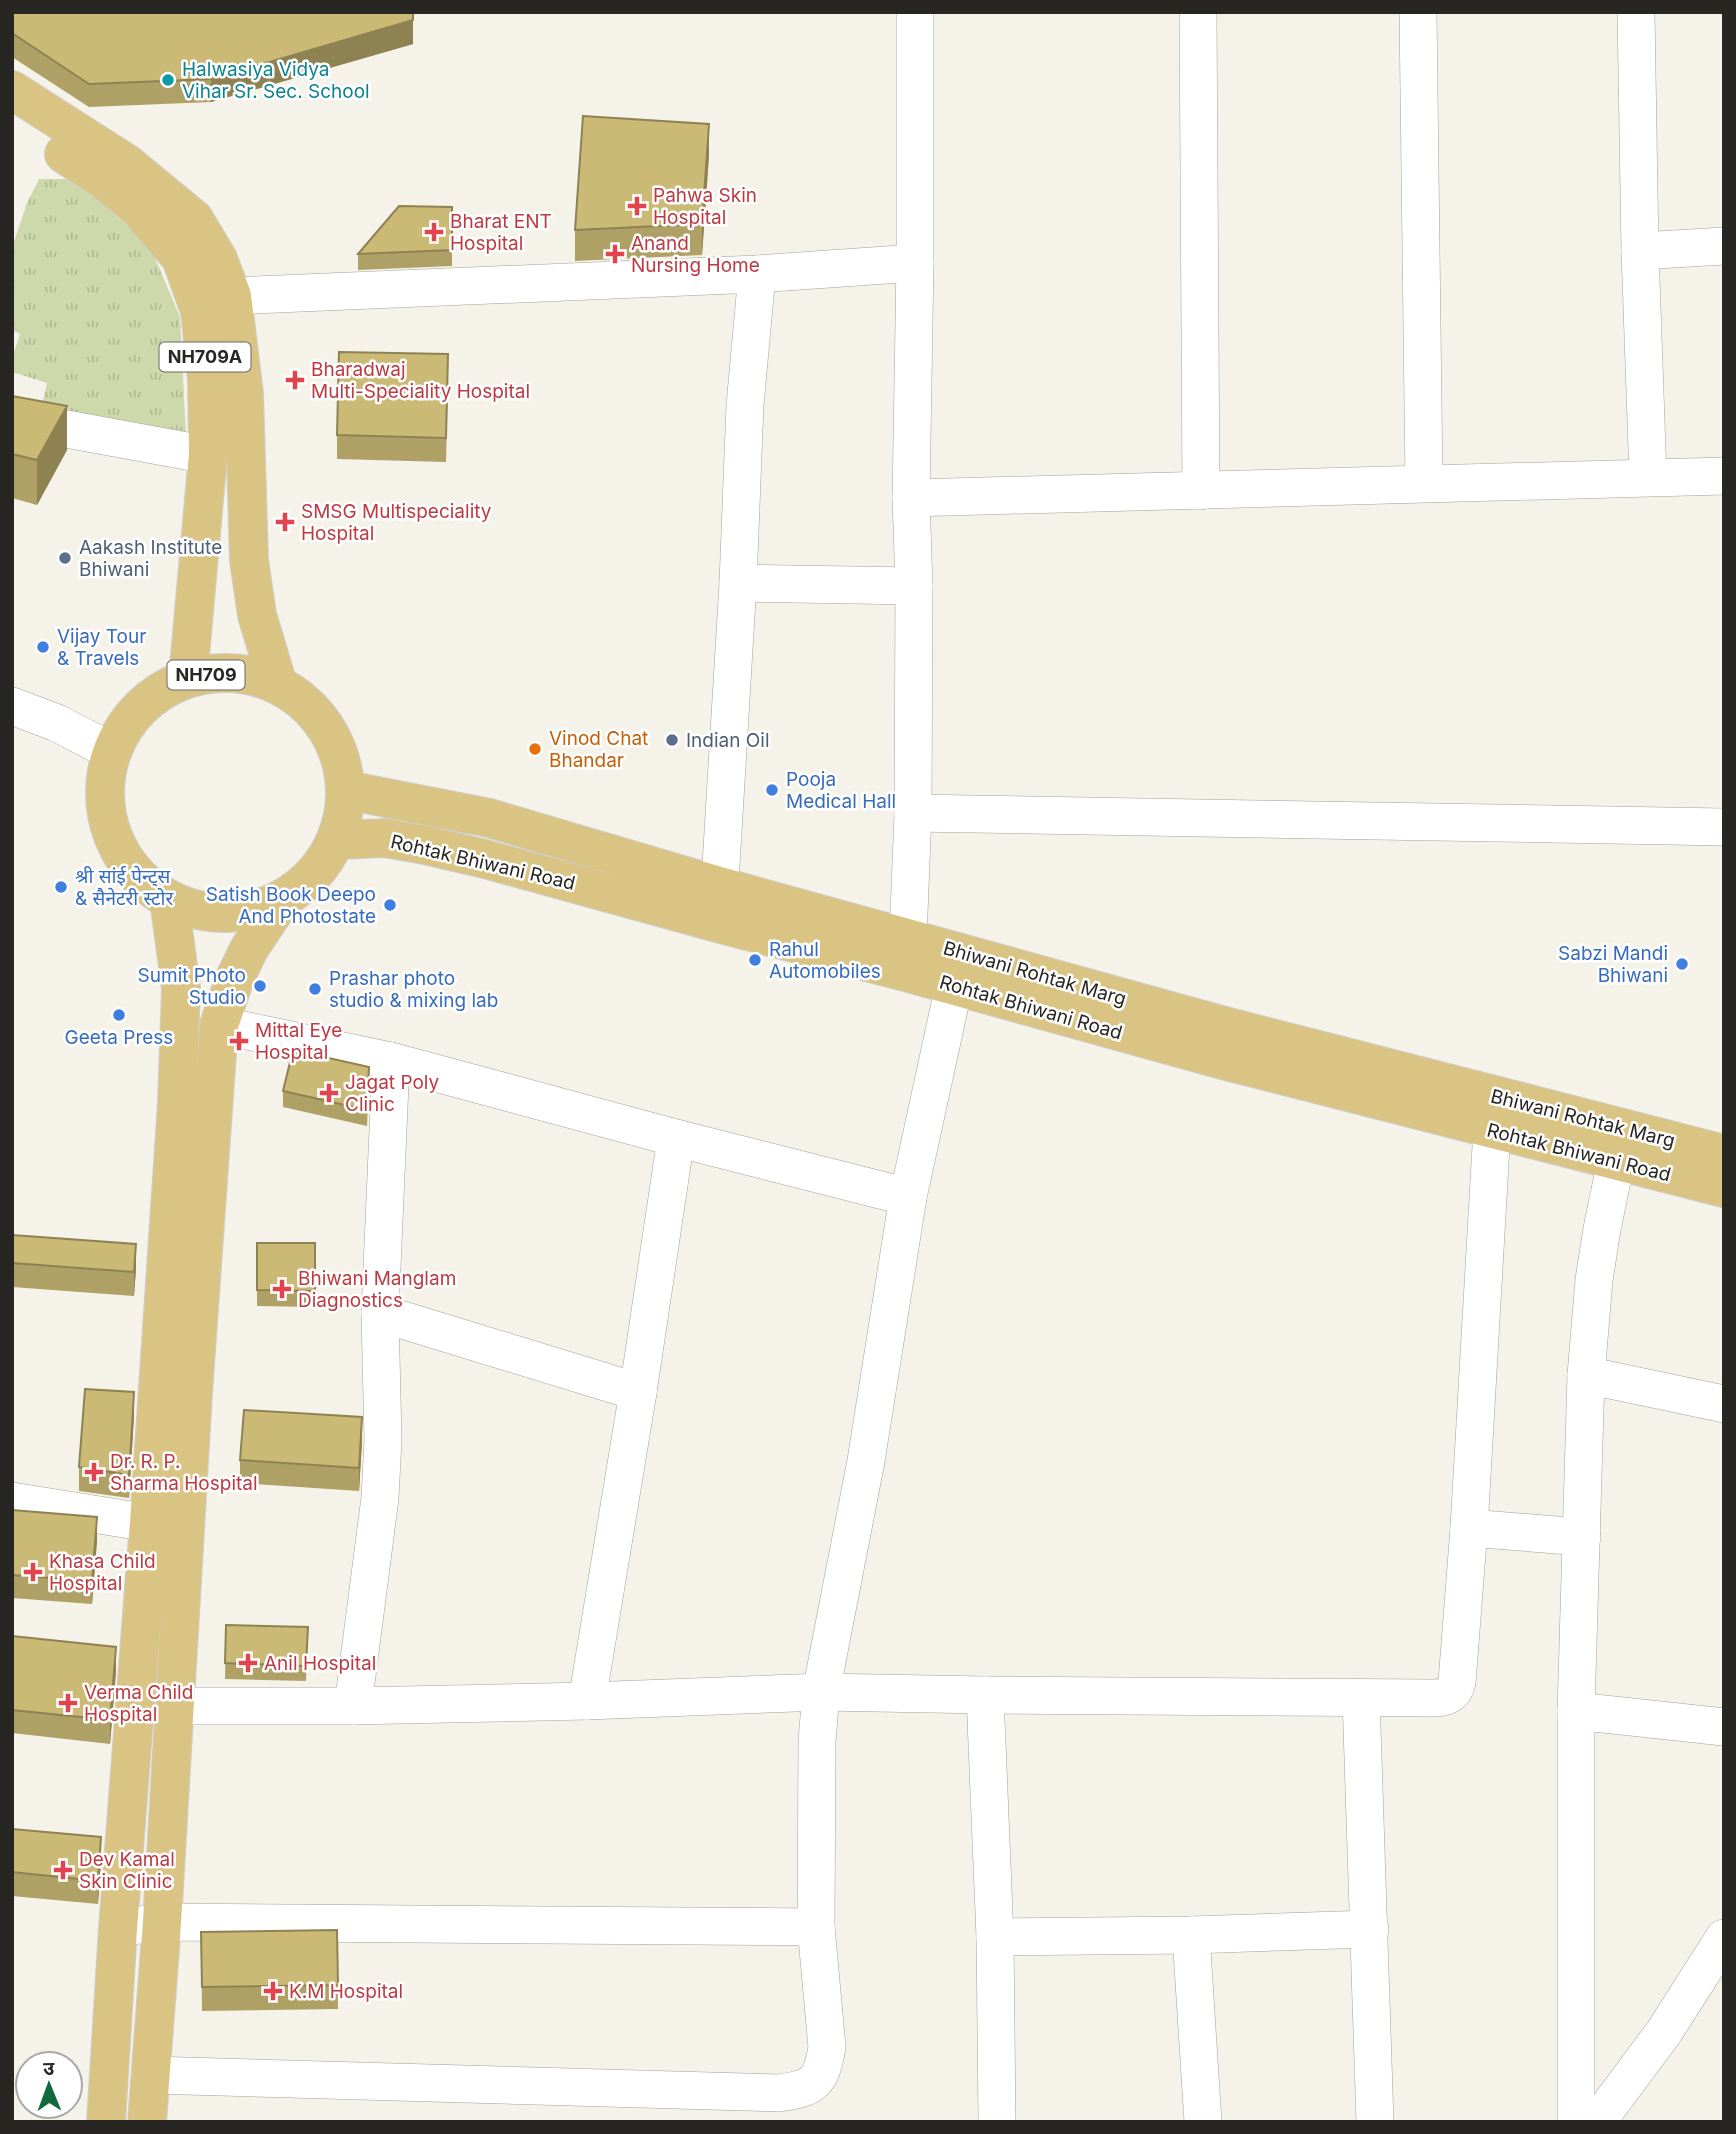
<svg xmlns="http://www.w3.org/2000/svg" width="1736" height="2134" font-family="Inter,'Noto Sans Devanagari',sans-serif">
	<style>
		.park { fill: url(#park-tufts) }
		.lines { fill: none; stroke-linecap: round; stroke-linejoin: round }
		.minor-casing { stroke: #a3a198; stroke-width: 38 }
		.major-casing { stroke: #cfcfcf; stroke-width: 40 }
		.minor { stroke: #fff; stroke-width: 37 }
		.major { stroke: #dac484; stroke-width: 38 }
		.wall { fill: #afa065 }
		.shaded-wall { fill: #8e8253 }
		.building { fill: #cbba76; stroke: #8e8253; stroke-width: 2 }
		.culture-dot { fill: #0f9aa8; stroke: #fff; stroke-width: 2.5 }
		.health-dot { fill: #e0444e; stroke: #fff; stroke-width: 2.5 }
		.service-dot { fill: #5c6f8a; stroke: #fff; stroke-width: 2.5 }
		.shop-dot { fill: #3f7fe0; stroke: #fff; stroke-width: 2.5 }
		.food-dot { fill: #e8710a; stroke: #fff; stroke-width: 2.5 }
		.labels { text-anchor: middle; stroke-width: 5; stroke-linejoin: round; paint-order: stroke }
		.shield { fill: #fff; stroke: #686765; stroke-width: 2 }
		.shield-label { font-size: 18px; font-weight: bold; fill: #272623 }
		.culture-label { font-size: 19px; fill: #0d838f; stroke: #fff; text-anchor: start }
		.health-label { font-size: 19px; fill: #be3a42; stroke: #fff; text-anchor: start }
		.service-label { font-size: 19px; fill: #4e5e75; stroke: #fff; text-anchor: start }
		.shop-label { font-size: 19px; fill: #366cbe; stroke: #fff; text-anchor: start }
		.food-label { font-size: 19px; fill: #c56008; stroke: #fff; text-anchor: start }
		.street-label { font-size: 19px; fill: #272623; stroke: #fff }
	</style>
	<defs>
		<pattern id="park-tufts" width="24" height="20" patternUnits="userSpaceOnUse" patternTransform="scale(1.75)"><rect width="24" height="20" fill="#cdd9ab"/><path d="M3 7l-1-3M5 7V3M7 7l1-3M15 17l-1-3M17 17v-4M19 17l1-3" fill="none" stroke="#b0ba93"/></pattern>
	</defs>
	<rect width="100%" height="100%" fill="#f5f3e9"/>
	<path class="park" d="M 39,179 L 80,179 L 141,235 L 155,258 L 180,317 L 186,435 L 40,414 L 47,383 L 12,372 L 12,358 L 20,334 L 12,330 L 12,248 L 27,203 Z"/>
	<g class="lines">
		<g class="minor-casing">
			<g id="minor">
				<path d="M 1198,12 L 1201,491"/>
				<path d="M 1418,12 L 1424,483"/>
				<path d="M 1636,12 L 1640,251 L 1648,477"/>
				<path d="M 1640,251 L 1724,246"/>
				<path d="M 232,296 L 757,274 L 915,263"/>
				<path d="M 12,419 L 208,455"/>
				<path d="M 911,498 L 1724,476"/>
				<path d="M 738,583 L 914,586"/>
				<path d="M 12,706 L 57,723 L 111,751"/>
				<path d="M 913,813 L 1724,827"/>
				<path d="M 718,915 L 738,583 L 745,405 L 757,274"/>
				<path d="M 905,967 L 908,938 L 913,813 L 914,586 L 911,498 L 915,263 L 915,12"/>
				<path d="M 219,1025 L 391,1061 L 676,1138 L 908,1197"/>
				<path d="M 380,1313 L 638,1392"/>
				<path d="M 1586,1375 L 1724,1404"/>
				<path d="M 12,1501 L 149,1523"/>
				<path d="M 1469,1528 L 1582,1537"/>
				<path d="M 985,1695 L 995,1937 L 997,2122"/>
				<path d="M 1361,1697 L 1375,2122"/>
				<path d="M 587,1701 L 638,1392 L 676,1138"/>
				<path d="M 174,1706 L 353,1706 L 587,1701 L 821,1692 L 985,1695 L 1435,1698 C 1447,1697 1454,1695 1457,1682 L 1469,1528 L 1492,1129"/>
				<path d="M 353,1706 L 380,1498 L 383,1440 L 380,1313 L 391,1061"/>
				<path d="M 1576,1711 L 1724,1727"/>
				<path d="M 118,1928 L 162,1922 L 816,1927"/>
				<path d="M 1191,1935 L 1203,2122"/>
				<path d="M 995,1937 L 1191,1935 L 1370,1929"/>
				<path d="M 150,2075 L 779,2093 C 814,2088 821,2083 827,2047 L 816,1927 L 817,1741 L 821,1692 L 866,1461 L 908,1197 L 954,986"/>
				<path d="M 1576,2122 L 1576,1711 L 1586,1375 L 1594,1280 L 1602,1229 L 1616,1161"/>
				<path d="M 1597,2122 L 1664,2032 L 1724,1938"/>
			</g>
		</g>
		<g class="major-casing">
			<g id="major">
				<path d="M 12,90 L 126,163 L 194,219 L 218,259 L 232,296 L 244,394 L 249,560 L 257,615 L 278,685"/>
				<path d="M 64,154 L 101,178 L 138,208 L 181,258 L 200,311 L 207,380 L 208,455 L 188,678"/>
				<circle cx="225" cy="793" r="120"/>
				<path d="M 346,790 L 489,818 L 719,886 L 1221,1025 L 1724,1154"/>
				<path d="M 337,840 L 385,838 L 425,845 L 485,859 L 717,923 L 905,972 L 1226,1061 L 1724,1188"/>
				<path d="M 106,2122 L 118,1928 L 149,1523 L 177,1103 L 181,988 L 169,900"/>
				<path d="M 147,2122 L 162,1922 L 193,1393 L 219,1025 L 235,978 L 249,949 L 281,901"/>
			</g>
		</g>
		<use href="#minor" class="minor"/>
		<use href="#major" class="major"/>
	</g>
	<g class="wall">
		<path d="M 12,12 L 413,44 L 211,102 L 89,107 L 12,57 Z"/>
		<path d="M 709,155 L 702,255 L 575,261 L 575,230 Z"/>
		<path d="M 452,207 L 452,266 L 358,270 L 358,254 Z"/>
		<path d="M 448,378 L 446,462 L 337,459 L 337,435 Z"/>
		<path d="M 12,396 L 67,450 L 37,505 L 12,498 Z"/>
		<path d="M 369,1083 L 367,1126 L 283,1107 L 283,1091 Z"/>
		<path d="M 12,1235 L 136,1268 L 134,1296 L 12,1287 Z"/>
		<path d="M 257,1243 L 315,1243 L 315,1307 L 257,1306 Z"/>
		<path d="M 134,1416 L 129,1498 L 79,1491 L 79,1467 Z"/>
		<path d="M 362,1441 L 359,1491 L 240,1483 L 240,1460 Z"/>
		<path d="M 12,1510 L 97,1540 L 92,1604 L 12,1598 Z"/>
		<path d="M 226,1625 L 308,1627 L 306,1681 L 225,1679 Z"/>
		<path d="M 12,1636 L 116,1671 L 110,1744 L 12,1733 Z"/>
		<path d="M 12,1829 L 101,1861 L 98,1904 L 12,1896 Z"/>
		<path d="M 337,1930 L 338,2009 L 202,2011 L 201,1932 Z"/>
	</g>
	<g class="shaded-wall">
		<path d="M 413,20 L 413,44 L 211,102 L 211,79 Z"/>
		<path d="M 709,124 L 709,155 L 702,255 L 702,224 Z"/>
		<path d="M 67,406 L 67,450 L 37,505 L 37,460 Z"/>
		<path d="M 136,1244 L 136,1268 L 134,1296 L 134,1272 Z"/>
		<path d="M 134,1392 L 134,1416 L 129,1498 L 129,1475 Z"/>
		<path d="M 362,1417 L 362,1441 L 359,1491 L 359,1468 Z"/>
		<path d="M 97,1517 L 97,1540 L 92,1604 L 92,1581 Z"/>
		<path d="M 116,1647 L 116,1671 L 110,1744 L 110,1720 Z"/>
		<path d="M 101,1837 L 101,1861 L 98,1904 L 98,1881 Z"/>
	</g>
	<g class="building">
		<path d="M 12,12 L 413,12 L 413,20 L 211,79 L 89,84 L 12,33 Z"/>
		<path d="M 583,116 L 709,124 L 702,224 L 575,230 Z"/>
		<path d="M 399,206 L 452,207 L 452,250 L 358,254 Z"/>
		<path d="M 339,352 L 448,354 L 446,438 L 337,435 Z"/>
		<path d="M 12,396 L 67,406 L 37,460 L 12,454 Z"/>
		<path d="M 293,1050 L 369,1067 L 367,1110 L 283,1091 Z"/>
		<path d="M 12,1235 L 136,1244 L 134,1272 L 12,1263 Z"/>
		<path d="M 257,1243 L 315,1243 L 315,1291 L 257,1290 Z"/>
		<path d="M 85,1389 L 134,1392 L 129,1475 L 79,1467 Z"/>
		<path d="M 244,1410 L 362,1417 L 359,1468 L 240,1460 Z"/>
		<path d="M 12,1510 L 97,1517 L 92,1581 L 12,1575 Z"/>
		<path d="M 226,1625 L 308,1627 L 306,1666 L 225,1663 Z"/>
		<path d="M 12,1636 L 116,1647 L 110,1720 L 12,1710 Z"/>
		<path d="M 12,1829 L 101,1837 L 98,1881 L 12,1872 Z"/>
		<path d="M 337,1930 L 338,1985 L 202,1987 L 201,1932 Z"/>
	</g>
	<circle class="culture-dot" cx="168" cy="80" r="7"/>
	<g class="health-dot">
		<path d="M633.5 195.5h7v7h7v7h-7v7h-7v-7h-7v-7h7z"/>
		<path d="M430.5 221.5h7v7h7v7h-7v7h-7v-7h-7v-7h7z"/>
		<path d="M611.5 243.5h7v7h7v7h-7v7h-7v-7h-7v-7h7z"/>
		<path d="M291.5 369.5h7v7h7v7h-7v7h-7v-7h-7v-7h7z"/>
		<path d="M281.5 511.5h7v7h7v7h-7v7h-7v-7h-7v-7h7z"/>
		<path d="M235.5 1030.5h7v7h7v7h-7v7h-7v-7h-7v-7h7z"/>
		<path d="M325.5 1082.5h7v7h7v7h-7v7h-7v-7h-7v-7h7z"/>
		<path d="M278.5 1278.5h7v7h7v7h-7v7h-7v-7h-7v-7h7z"/>
		<path d="M90.5 1461.5h7v7h7v7h-7v7h-7v-7h-7v-7h7z"/>
		<path d="M29.5 1561.5h7v7h7v7h-7v7h-7v-7h-7v-7h7z"/>
		<path d="M244.5 1652.5h7v7h7v7h-7v7h-7v-7h-7v-7h7z"/>
		<path d="M64.5 1692.5h7v7h7v7h-7v7h-7v-7h-7v-7h7z"/>
		<path d="M59.5 1859.5h7v7h7v7h-7v7h-7v-7h-7v-7h7z"/>
		<path d="M269.5 1980.5h7v7h7v7h-7v7h-7v-7h-7v-7h7z"/>
	</g>
	<g class="service-dot">
		<circle cx="65" cy="558" r="7"/>
		<circle cx="672" cy="740" r="7"/>
	</g>
	<g class="shop-dot">
		<circle cx="43" cy="647" r="7"/>
		<circle cx="772" cy="790" r="7"/>
		<circle cx="61" cy="887" r="7"/>
		<circle cx="390" cy="905" r="7"/>
		<circle cx="755" cy="960" r="7"/>
		<circle cx="1682" cy="964" r="7"/>
		<circle cx="260" cy="986" r="7"/>
		<circle cx="315" cy="989" r="7"/>
		<circle cx="119" cy="1015" r="7"/>
	</g>
	<circle class="food-dot" cx="535" cy="749" r="7"/>
	<g class="labels">
		<g class="shield">
			<rect x="159.5" y="342.5" width="91" height="29" rx="5"/>
			<rect x="167.5" y="660.5" width="77" height="29" rx="5"/>
		</g>
		<g class="shield-label">
			<text x="205" y="363">NH709A</text>
			<text x="206" y="681">NH709</text>
		</g>
		<g class="culture-label">
			<text x="182" y="76">Halwasiya Vidya<tspan x="182" dy="22">Vihar Sr. Sec. School</tspan></text>
		</g>
		<g class="health-label">
			<text x="653" y="202">Pahwa Skin<tspan x="653" dy="22">Hospital</tspan></text>
			<text x="450" y="228">Bharat ENT<tspan x="450" dy="22">Hospital</tspan></text>
			<text x="631" y="250">Anand<tspan x="631" dy="22">Nursing Home</tspan></text>
			<text x="311" y="376">Bharadwaj<tspan x="311" dy="22">Multi-Speciality Hospital</tspan></text>
			<text x="301" y="518">SMSG Multispeciality<tspan x="301" dy="22">Hospital</tspan></text>
			<text x="255" y="1037">Mittal Eye<tspan x="255" dy="22">Hospital</tspan></text>
			<text x="345" y="1089">Jagat Poly<tspan x="345" dy="22">Clinic</tspan></text>
			<text x="298" y="1285">Bhiwani Manglam<tspan x="298" dy="22">Diagnostics</tspan></text>
			<text x="110" y="1468">Dr. R. P.<tspan x="110" dy="22">Sharma Hospital</tspan></text>
			<text x="49" y="1568">Khasa Child<tspan x="49" dy="22">Hospital</tspan></text>
			<text x="264" y="1670">Anil Hospital</text>
			<text x="84" y="1699">Verma Child<tspan x="84" dy="22">Hospital</tspan></text>
			<text x="79" y="1866">Dev Kamal<tspan x="79" dy="22">Skin Clinic</tspan></text>
			<text x="289" y="1998">K.M Hospital</text>
		</g>
		<g class="service-label">
			<text x="79" y="554">Aakash Institute<tspan x="79" dy="22">Bhiwani</tspan></text>
			<text x="686" y="747">Indian Oil</text>
		</g>
		<g class="shop-label">
			<text x="57" y="643">Vijay Tour<tspan x="57" dy="22">&amp; Travels</tspan></text>
			<text x="786" y="786">Pooja<tspan x="786" dy="22">Medical Hall</tspan></text>
			<text x="75" y="883">श्री सांई पेन्ट्स<tspan x="75" dy="22">&amp; सैनेटरी स्टोर</tspan></text>
			<text x="376" y="901" text-anchor="end">Satish Book Deepo<tspan x="376" dy="22">And Photostate</tspan></text>
			<text x="769" y="956">Rahul<tspan x="769" dy="22">Automobiles</tspan></text>
			<text x="1668" y="960" text-anchor="end">Sabzi Mandi<tspan x="1668" dy="22">Bhiwani</tspan></text>
			<text x="246" y="982" text-anchor="end">Sumit Photo<tspan x="246" dy="22">Studio</tspan></text>
			<text x="329" y="985">Prashar photo<tspan x="329" dy="22">studio &amp; mixing lab</tspan></text>
			<text x="119" y="1044" text-anchor="middle">Geeta Press</text>
		</g>
		<g class="food-label">
			<text x="549" y="745">Vinod Chat<tspan x="549" dy="22">Bhandar</tspan></text>
		</g>
		<g class="street-label">
			<text transform="translate(483 862) rotate(13)" y="7">Rohtak Bhiwani Road</text>
			<text transform="translate(1035 973) rotate(16)" y="7">Bhiwani Rohtak Marg</text>
			<text transform="translate(1031 1007) rotate(16)" y="7">Rohtak Bhiwani Road</text>
			<text transform="translate(1583 1118) rotate(14)" y="7">Bhiwani Rohtak Marg</text>
			<text transform="translate(1579 1152) rotate(14)" y="7">Rohtak Bhiwani Road</text>
		</g>
	</g>
	<rect width="1736" height="2134" fill="none" stroke="#272623" stroke-width="28"/>
	<g transform="translate(49 2085) rotate(359)"><circle r="33" fill="#ffffff" stroke="#a9a8a7" stroke-width="2"/>
	<path d="M0-5L12 26L0 18L-12 26Z" fill="#116a3c"/>
	<text y="-10" font-size="19" font-weight="bold" text-anchor="middle" fill="#272623">उ</text>
	</g>
</svg>
